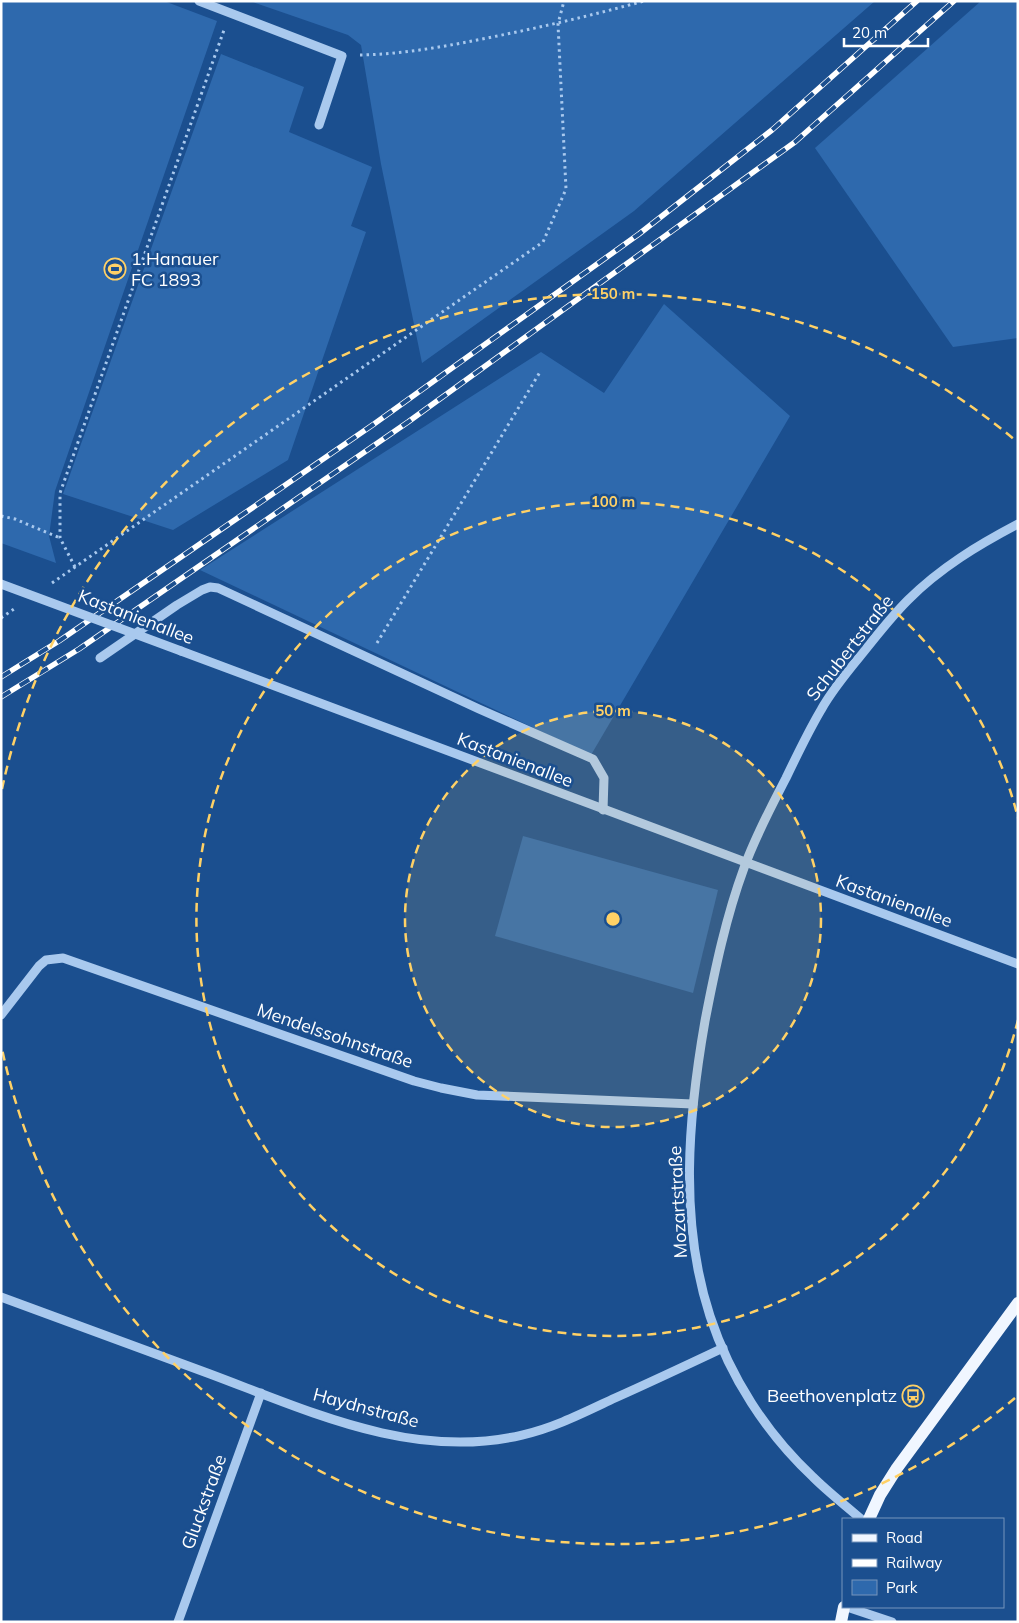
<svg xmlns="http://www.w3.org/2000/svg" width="1019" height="1623" font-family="Mulish,sans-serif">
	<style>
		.green { fill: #2e69ad }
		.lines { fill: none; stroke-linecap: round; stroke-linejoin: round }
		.path { stroke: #a9c9ee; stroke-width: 3; stroke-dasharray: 2.5 4; stroke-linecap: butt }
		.minor { stroke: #a9c9ee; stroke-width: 9 }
		.major { stroke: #f0f6ff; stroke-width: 12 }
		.rail-casing { stroke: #fff; stroke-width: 5.5 }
		.rail { stroke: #1b4f8f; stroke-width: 4; stroke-dasharray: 11; stroke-linecap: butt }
		.minor-bridge { stroke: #a9c9ee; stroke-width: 9 }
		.ring { fill: none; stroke: #ffd166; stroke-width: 2.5; stroke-dasharray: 9 6 }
		.labels { text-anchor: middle; stroke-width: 5; stroke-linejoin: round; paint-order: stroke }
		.poi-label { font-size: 18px; fill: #fff; stroke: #1b4f8f; text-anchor: start }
		.street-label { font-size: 18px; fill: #fff; stroke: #1b4f8f }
		.centre { fill: #ffd166; stroke: #1b4f8f; stroke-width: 2.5 }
		.ring-label { font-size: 15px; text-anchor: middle; font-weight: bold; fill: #ffd166; stroke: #1b4f8f; stroke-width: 5; stroke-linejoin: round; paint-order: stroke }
	</style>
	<rect width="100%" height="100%" fill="#1b4f8f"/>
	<g class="green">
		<path d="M 1,1 L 164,1 L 217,21 L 55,491 L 49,536 L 56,563 L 1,543 Z"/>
		<path d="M 250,1 L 875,1 L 634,211 L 422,363 L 381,164 L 361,45 L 348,35 Z"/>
		<path d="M 981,1 L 1018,1 L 1018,338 L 953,347 L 815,148 Z"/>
		<path d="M 221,54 L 304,87 L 289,132 L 372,167 L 351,226 L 366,232 L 288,460 L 173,530 L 63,494 Z"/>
		<path d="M 664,304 L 790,416 L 591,755 L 200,570 L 541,352 L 604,393 Z"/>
		<path d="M 523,836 L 718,890 L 693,993 L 495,936 Z"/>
	</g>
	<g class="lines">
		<g class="path">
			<path d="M 360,55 C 405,54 448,46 492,37 C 543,27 593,15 644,1"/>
			<path d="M 1,516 L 15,519 L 60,538"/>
			<path d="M 75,567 L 60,538 L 60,493 L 224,30"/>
			<path d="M 52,583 L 543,242 L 566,189 L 558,24 L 564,1"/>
			<path d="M 1,618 L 14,609"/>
			<path d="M 377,643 L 540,372"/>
		</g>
		<g class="minor">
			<path d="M 199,1 L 342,56 L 319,125"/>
			<path d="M 181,651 L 1018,964"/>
			<path d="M 100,658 L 177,605 L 202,590 L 210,587 L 218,588 L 479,709 L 593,759 L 604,778 L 603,810"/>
			<path d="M 1,1015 L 39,966 L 46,960 L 63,958 L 414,1081 L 441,1088 L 477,1095 L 693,1104"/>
			<path d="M 1,1297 C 71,1323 141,1348 210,1374 C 309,1411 414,1461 522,1435 C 554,1428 585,1412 615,1398 C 651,1382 687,1365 723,1348"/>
			<path d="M 861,1519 C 845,1505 828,1492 813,1477 C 766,1433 730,1377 710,1316 C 679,1221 688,1118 705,1021 C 715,969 726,917 744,868 C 755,837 771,807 786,778 C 797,755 808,732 821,710 C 832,690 848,671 862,654 C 877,635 891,617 908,600 C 940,568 978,545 1018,524"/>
			<path d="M 847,1607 L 892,1622"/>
			<path d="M 178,1622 L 261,1393"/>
		</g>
		<g class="major">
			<path d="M 869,1519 L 880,1495 L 897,1468 L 1018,1303"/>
			<path d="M 841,1622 L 844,1607"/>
		</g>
		<g class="rail-casing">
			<g id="rail">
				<path d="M 1,677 L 59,641 L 374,424 L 639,234 L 772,130 L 917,1"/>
				<path d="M 1,697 L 79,649 L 408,422 L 795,142 L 954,1"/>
			</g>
		</g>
		<use href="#rail" class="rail"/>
		<path class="minor-bridge" d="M 1,584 L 181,651"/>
	</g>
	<circle cx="613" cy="919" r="208" fill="#ffd166" fill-opacity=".12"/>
	<g class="ring">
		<circle cx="613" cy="919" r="208"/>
		<path d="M1018 1020A417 417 0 1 1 1018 818"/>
		<path d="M1015 1398A625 625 0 0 1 2 1049M2 789A625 625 0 0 1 1015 440"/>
	</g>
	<defs>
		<g id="stadium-ring" transform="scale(1.125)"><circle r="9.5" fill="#1b4f8f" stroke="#ffd166" stroke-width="1.5"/><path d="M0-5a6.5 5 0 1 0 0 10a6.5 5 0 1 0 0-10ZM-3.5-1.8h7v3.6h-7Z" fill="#ffd166"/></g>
		<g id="bus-ring" transform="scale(1.125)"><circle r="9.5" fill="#1b4f8f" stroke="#ffd166" stroke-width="1.5"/><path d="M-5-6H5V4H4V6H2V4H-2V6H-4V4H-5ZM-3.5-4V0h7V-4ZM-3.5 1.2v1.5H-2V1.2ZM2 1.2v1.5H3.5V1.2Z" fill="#ffd166"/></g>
	</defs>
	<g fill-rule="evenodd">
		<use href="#stadium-ring" x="115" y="269"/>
		<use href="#bus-ring" x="913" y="1396"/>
	</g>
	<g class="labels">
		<g class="poi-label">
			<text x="131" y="265">1.Hanauer<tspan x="131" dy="21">FC 1893</tspan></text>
			<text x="897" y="1402" text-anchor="end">Beethovenplatz</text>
		</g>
		<g class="street-label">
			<text transform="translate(136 617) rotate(21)" y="6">Kastanienallee</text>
			<text transform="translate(850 648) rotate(-52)" y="6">Schubertstraße</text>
			<text transform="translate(515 760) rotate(21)" y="6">Kastanienallee</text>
			<text transform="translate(894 901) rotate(20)" y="6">Kastanienallee</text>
			<text transform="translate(335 1036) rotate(19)" y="6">Mendelssohnstraße</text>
			<text transform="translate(678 1202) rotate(-93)" y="6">Mozartstraße</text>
			<text transform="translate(366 1408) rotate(15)" y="6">Haydnstraße</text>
			<text transform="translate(204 1502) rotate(-70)" y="6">Gluckstraße</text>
		</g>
	</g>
	<circle cx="613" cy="919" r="8" class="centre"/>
	<g class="ring-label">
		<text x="613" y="299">150 m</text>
		<text x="613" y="507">100 m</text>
		<text x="613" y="716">50 m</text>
	</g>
	<rect width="1019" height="1623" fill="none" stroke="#ffffff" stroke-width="5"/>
	<rect x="842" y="1518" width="162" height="90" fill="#1b4f8f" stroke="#7695bc"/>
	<rect x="852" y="1534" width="25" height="8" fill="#f0f6ff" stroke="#7695bc"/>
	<text x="886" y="1543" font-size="15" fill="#ffffff">Road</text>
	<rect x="852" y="1559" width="25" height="8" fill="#ffffff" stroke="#7695bc"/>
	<text x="886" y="1568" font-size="15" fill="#ffffff">Railway</text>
	<rect x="852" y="1580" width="25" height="15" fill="#2e69ad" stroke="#7695bc"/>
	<text x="886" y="1593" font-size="15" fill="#ffffff">Park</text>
	<path d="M844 38v8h84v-8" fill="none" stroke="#ffffff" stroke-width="2.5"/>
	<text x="852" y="38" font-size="15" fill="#ffffff" stroke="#1b4f8f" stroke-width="4" paint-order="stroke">20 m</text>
</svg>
